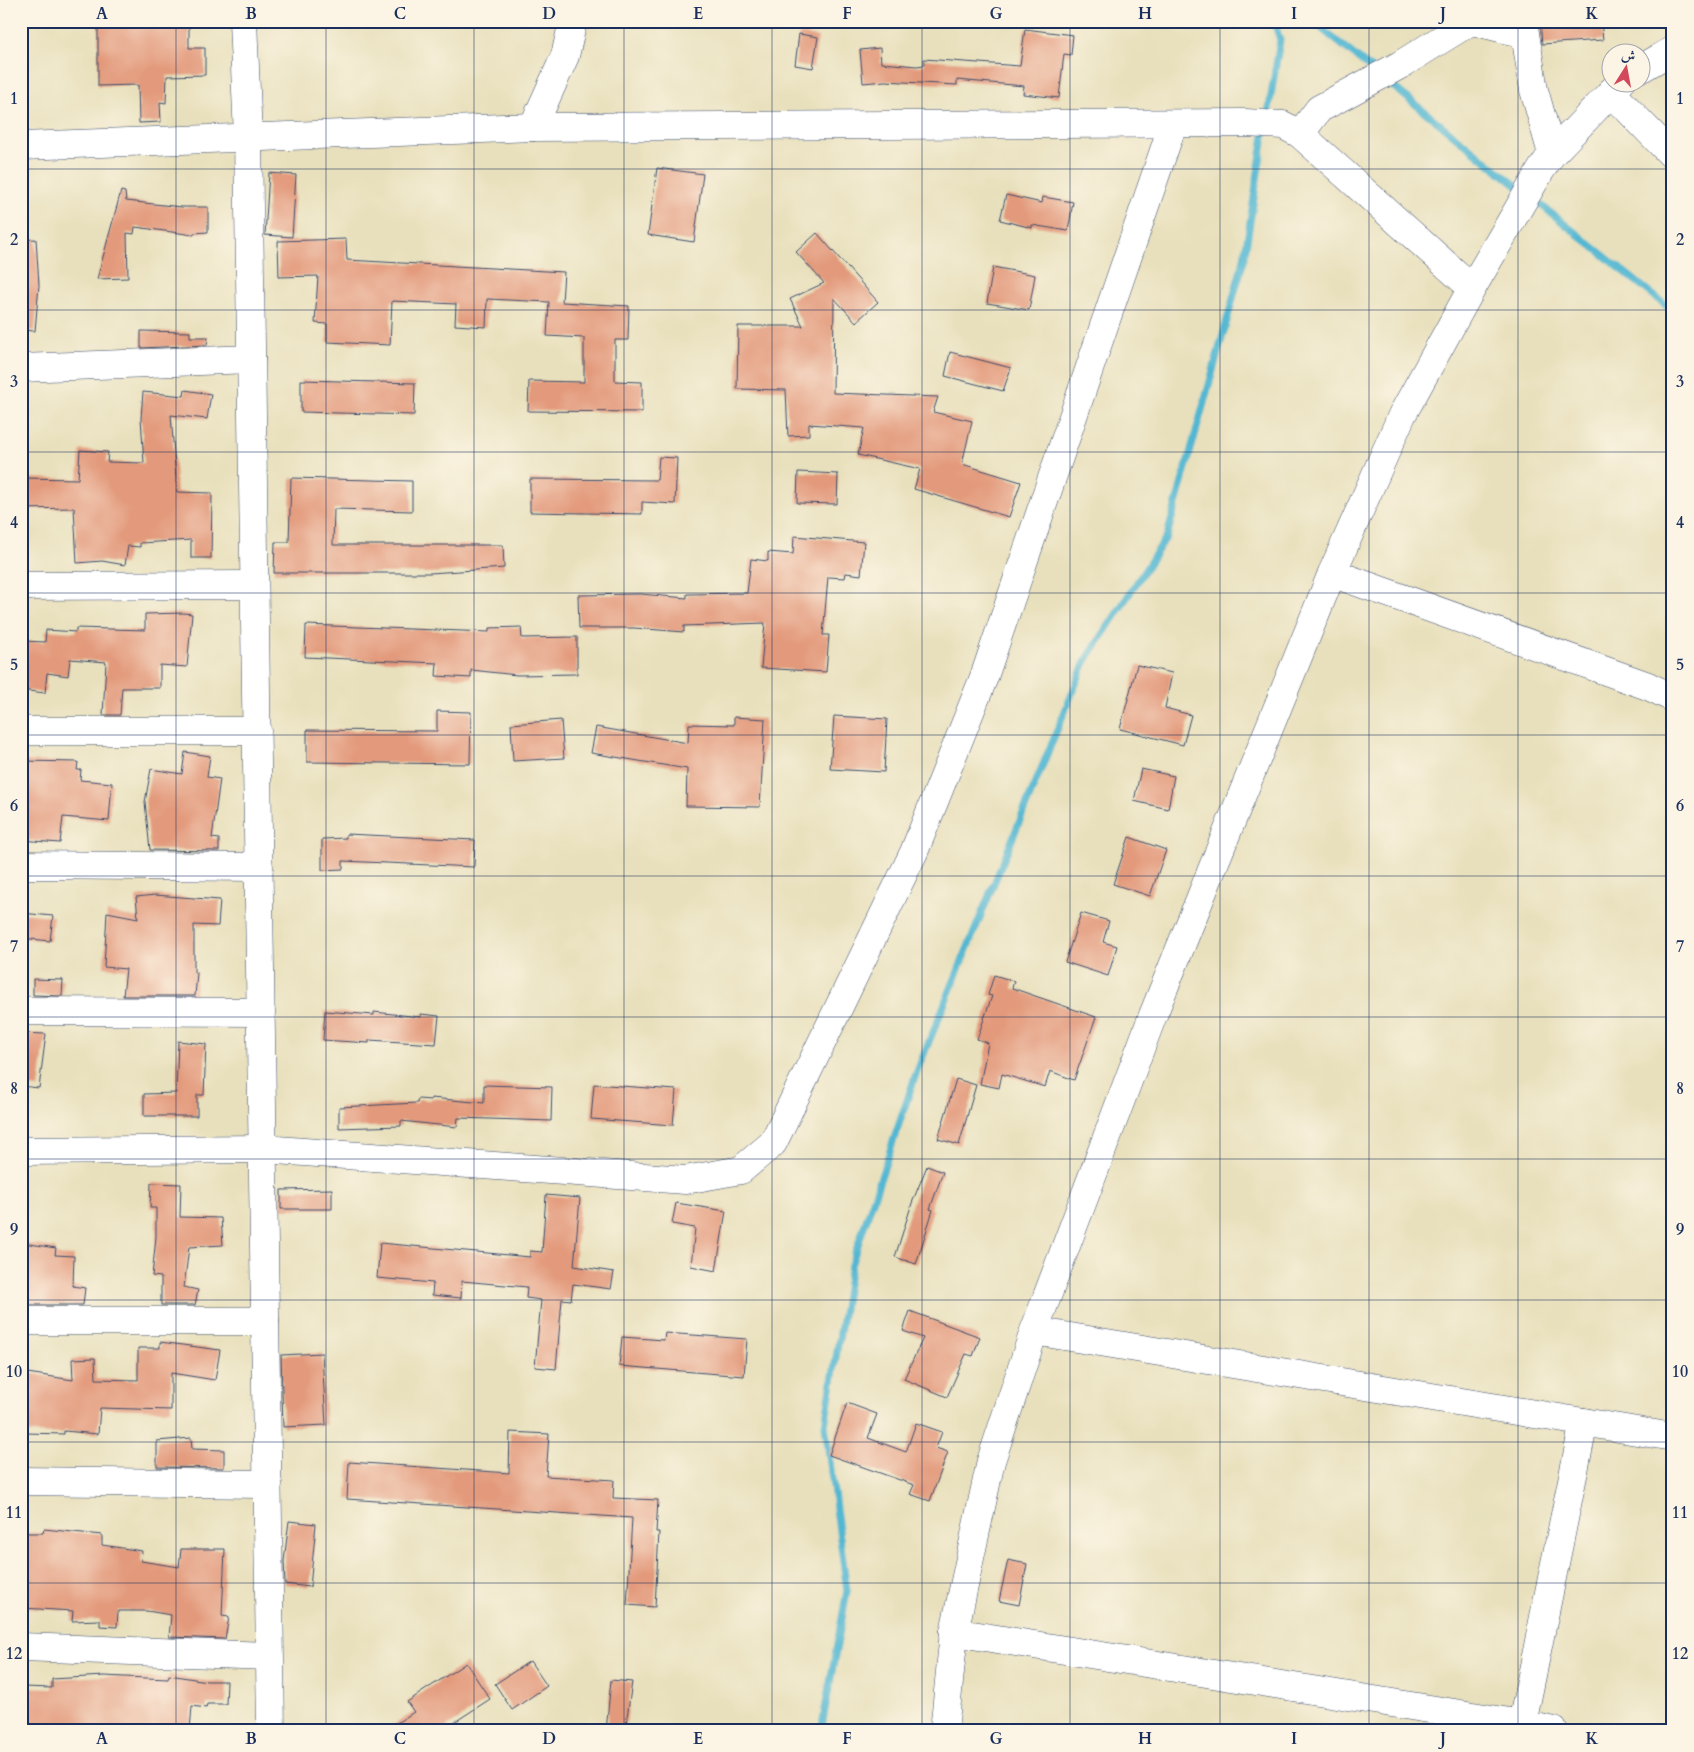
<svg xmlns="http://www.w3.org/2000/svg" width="1694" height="1752" font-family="Cardo,Amiri,serif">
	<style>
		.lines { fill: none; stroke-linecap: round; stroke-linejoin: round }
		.stream { stroke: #53b7d2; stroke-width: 7 }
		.building { fill: #e39a7c }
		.minor-casing { stroke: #3a4a6c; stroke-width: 29 }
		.major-casing { stroke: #3a4a6c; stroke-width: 29 }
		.minor { stroke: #fff; stroke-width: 28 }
		.major { stroke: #fff; stroke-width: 28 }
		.grid { fill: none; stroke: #1b2f5e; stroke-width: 1; stroke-opacity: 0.55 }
		.neatline { fill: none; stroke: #1b2f5e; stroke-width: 2 }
		.grid-label { font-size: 16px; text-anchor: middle; font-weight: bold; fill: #1b2f5e }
	</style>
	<rect width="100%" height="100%" fill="#fcf5e5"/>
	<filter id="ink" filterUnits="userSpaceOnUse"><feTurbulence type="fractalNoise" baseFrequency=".02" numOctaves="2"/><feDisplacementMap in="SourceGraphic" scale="10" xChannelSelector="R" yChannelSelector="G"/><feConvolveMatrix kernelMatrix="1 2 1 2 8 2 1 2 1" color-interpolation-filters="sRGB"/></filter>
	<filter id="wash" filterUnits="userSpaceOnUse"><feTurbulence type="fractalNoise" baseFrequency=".0096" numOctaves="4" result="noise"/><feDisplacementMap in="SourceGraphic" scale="20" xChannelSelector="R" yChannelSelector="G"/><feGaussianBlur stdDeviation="1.12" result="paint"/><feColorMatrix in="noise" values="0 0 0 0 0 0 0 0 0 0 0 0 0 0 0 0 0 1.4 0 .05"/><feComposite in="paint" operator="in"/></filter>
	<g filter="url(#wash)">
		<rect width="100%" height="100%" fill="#e8e0bc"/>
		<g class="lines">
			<g class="stream">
				<path d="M 1312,21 L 1374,71"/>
				<path d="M 1385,80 L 1522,190"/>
				<path d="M 1267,120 L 1280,40 L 1274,21"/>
				<path d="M 1531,197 L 1673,311"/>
				<path d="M 821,1731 L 847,1591 L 825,1425 L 851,1265 L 917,1071 L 1085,662 L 1167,536 L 1244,259 L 1265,130"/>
			</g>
		</g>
		<g id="blocks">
			<g class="building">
				<path d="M 146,21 L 189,21 L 189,48 L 205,48 L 205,75 L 167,76 L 166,103 L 160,102 L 161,122 L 139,123 L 138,85 L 98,86 L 98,23 L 145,23 Z"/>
				<path d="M 1540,21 L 1601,21 L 1603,40 L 1542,44 Z"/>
				<path d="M 1025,29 L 1073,35 L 1071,55 L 1064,54 L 1059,98 L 1023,94 L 1024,86 L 957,80 L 957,85 L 885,81 L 863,83 L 860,50 L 880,48 L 881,63 L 917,66 L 924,65 L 924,59 L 1020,66 Z"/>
				<path d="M 799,34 L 818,37 L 813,68 L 795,65 Z"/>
				<path d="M 657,168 L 703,174 L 694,242 L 648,235 Z"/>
				<path d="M 269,173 L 296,175 L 292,237 L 265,235 Z"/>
				<path d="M 121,191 L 125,192 L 126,201 L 182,207 L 208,207 L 208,232 L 194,233 L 194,235 L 135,227 L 134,234 L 127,233 L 128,278 L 97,279 Z"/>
				<path d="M 1006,195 L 1042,203 L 1043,197 L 1073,202 L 1068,231 L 1032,225 L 1032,228 L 1000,220 Z"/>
				<path d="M 817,233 L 878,302 L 856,322 L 834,298 L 833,393 L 938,397 L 933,412 L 972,421 L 962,464 L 1021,482 L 1009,517 L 914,489 L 920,469 L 858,455 L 864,428 L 809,424 L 809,435 L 788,436 L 786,390 L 737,389 L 738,326 L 803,326 L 790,299 L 824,283 L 796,252 Z"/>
				<path d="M 36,239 L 39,285 L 35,331 L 21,330 L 21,240 Z"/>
				<path d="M 346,239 L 347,260 L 564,272 L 562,302 L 629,306 L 628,340 L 615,340 L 615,381 L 642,382 L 642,412 L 528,411 L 529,381 L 584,382 L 584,338 L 547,336 L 549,302 L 487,299 L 486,327 L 455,325 L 456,304 L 392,301 L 390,345 L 327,342 L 327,324 L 315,323 L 318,276 L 279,277 L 278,241 Z"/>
				<path d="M 993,267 L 1035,275 L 1029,310 L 987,303 Z"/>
				<path d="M 141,331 L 190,332 L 190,337 L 208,337 L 207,345 L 141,348 Z"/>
				<path d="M 950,352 L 1011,368 L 1003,391 L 945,376 Z"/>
				<path d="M 301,380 L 415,383 L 414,415 L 301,412 Z"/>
				<path d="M 185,390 L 211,394 L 207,419 L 171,415 L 177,492 L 212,493 L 211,558 L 191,558 L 191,540 L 140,543 L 140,547 L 128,546 L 125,565 L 102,561 L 77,563 L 74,508 L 21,509 L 21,478 L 78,479 L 80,450 L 108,452 L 107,462 L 144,463 L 141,418 L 143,392 L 184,396 Z"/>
				<path d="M 659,457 L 677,458 L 675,504 L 642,502 L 642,514 L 530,512 L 530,479 L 657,480 Z"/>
				<path d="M 798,472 L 838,474 L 837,504 L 797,503 Z"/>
				<path d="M 291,478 L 412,481 L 412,511 L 334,509 L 333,545 L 503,545 L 504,568 L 430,573 L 274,573 L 275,542 L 289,542 Z"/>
				<path d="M 794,536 L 864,542 L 861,575 L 846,573 L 845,578 L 828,577 L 823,635 L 829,635 L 826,672 L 761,668 L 765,623 L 684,626 L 684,632 L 634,628 L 579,628 L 578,595 L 640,594 L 687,598 L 687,594 L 747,593 L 751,559 L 768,561 L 768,552 L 793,554 Z"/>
				<path d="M 184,613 L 192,614 L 187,667 L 160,665 L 160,688 L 122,688 L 120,715 L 103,715 L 106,662 L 70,659 L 68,676 L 47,673 L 45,693 L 21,690 L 21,643 L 23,641 L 45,642 L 46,630 L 76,632 L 76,628 L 145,630 L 145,614 Z"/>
				<path d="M 306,625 L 489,632 L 489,628 L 521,627 L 522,638 L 577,637 L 577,674 L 517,675 L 471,670 L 471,678 L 436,676 L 437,663 L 305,657 Z"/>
				<path d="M 1137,665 L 1172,673 L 1165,708 L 1191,715 L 1183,745 L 1120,729 Z"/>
				<path d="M 437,711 L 471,712 L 470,764 L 307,762 L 307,730 L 437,731 Z"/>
				<path d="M 834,716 L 887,719 L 884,772 L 830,769 Z"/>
				<path d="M 734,717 L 765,719 L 760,807 L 686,806 L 687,769 L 591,753 L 596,727 L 688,743 L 689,724 L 734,725 Z"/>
				<path d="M 561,720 L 564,758 L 513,761 L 511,724 Z"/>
				<path d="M 185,752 L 210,756 L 207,777 L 220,779 L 212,838 L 219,839 L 219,851 L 150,850 L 145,802 L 151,769 L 182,774 Z"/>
				<path d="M 21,761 L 78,762 L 77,770 L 81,770 L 80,780 L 112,783 L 109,821 L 63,817 L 60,843 L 21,840 Z"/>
				<path d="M 1141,769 L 1174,776 L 1168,809 L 1134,801 Z"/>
				<path d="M 346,834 L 475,840 L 474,867 L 343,861 L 343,869 L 322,870 L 322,839 L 346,838 Z"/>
				<path d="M 1129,837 L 1166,850 L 1150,896 L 1113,884 Z"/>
				<path d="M 155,895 L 220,900 L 218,926 L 194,925 L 194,973 L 197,973 L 195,996 L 123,996 L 126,969 L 104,967 L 107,912 L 138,918 L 136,897 Z"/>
				<path d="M 21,913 L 53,916 L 50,941 L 21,938 Z"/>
				<path d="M 1081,913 L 1109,921 L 1103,942 L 1117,946 L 1108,976 L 1065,962 Z"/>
				<path d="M 994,975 L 1014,981 L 1012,988 L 1096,1017 L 1074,1080 L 1050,1071 L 1045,1087 L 1002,1074 L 999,1088 L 980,1084 L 988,1043 L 977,1039 L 992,996 L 988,995 Z"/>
				<path d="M 33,979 L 63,980 L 62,996 L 33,995 Z"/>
				<path d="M 325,1011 L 374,1015 L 374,1012 L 421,1017 L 421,1014 L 439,1016 L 436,1044 L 369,1040 L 369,1043 L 323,1040 Z"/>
				<path d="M 21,1033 L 46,1034 L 39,1088 L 21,1086 Z"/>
				<path d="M 178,1041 L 206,1044 L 204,1095 L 197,1095 L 197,1116 L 144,1116 L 144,1094 L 176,1093 Z"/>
				<path d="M 956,1079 L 976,1085 L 959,1145 L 938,1139 Z"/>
				<path d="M 594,1084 L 676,1090 L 673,1125 L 591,1119 Z"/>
				<path d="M 484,1085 L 552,1087 L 551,1121 L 458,1118 L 457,1127 L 401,1121 L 401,1126 L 339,1128 L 339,1107 L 417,1103 L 418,1099 L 431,1100 L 431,1098 L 484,1103 Z"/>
				<path d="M 927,1166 L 943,1172 L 930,1209 L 933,1210 L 916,1264 L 895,1257 L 912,1203 Z"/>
				<path d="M 151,1183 L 181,1184 L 180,1217 L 221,1218 L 223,1245 L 189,1247 L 184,1287 L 198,1290 L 195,1305 L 161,1305 L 161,1277 L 152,1276 L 156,1237 L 156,1208 L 150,1208 Z"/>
				<path d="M 332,1189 L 332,1209 L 281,1209 L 281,1190 Z"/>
				<path d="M 546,1195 L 580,1198 L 574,1266 L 614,1272 L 611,1289 L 573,1284 L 571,1300 L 562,1299 L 556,1369 L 535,1367 L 541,1300 L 526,1298 L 527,1287 L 462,1281 L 461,1298 L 432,1295 L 433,1283 L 377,1278 L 380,1243 L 530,1257 L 530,1251 L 542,1252 Z"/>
				<path d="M 676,1203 L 726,1211 L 716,1271 L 691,1266 L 695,1228 L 672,1224 Z"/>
				<path d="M 23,1243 L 56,1248 L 55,1255 L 74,1256 L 73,1286 L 85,1288 L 83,1305 L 21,1305 Z"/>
				<path d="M 910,1311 L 980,1337 L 973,1356 L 966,1354 L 947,1397 L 904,1379 L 923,1338 L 903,1331 Z"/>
				<path d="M 665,1333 L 747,1339 L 744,1376 L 619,1366 L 622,1337 L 664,1340 Z"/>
				<path d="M 160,1342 L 220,1350 L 215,1380 L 171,1373 L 171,1410 L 100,1408 L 98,1434 L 64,1431 L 64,1434 L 25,1433 L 25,1409 L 21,1408 L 21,1372 L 73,1380 L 72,1359 L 95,1358 L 96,1379 L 138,1380 L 138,1348 L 160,1348 Z"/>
				<path d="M 322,1353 L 326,1425 L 283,1427 L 281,1355 Z"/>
				<path d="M 847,1403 L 877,1414 L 868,1438 L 906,1452 L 916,1423 L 942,1432 L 936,1448 L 948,1452 L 930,1501 L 910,1494 L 914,1485 L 829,1455 Z"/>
				<path d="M 510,1432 L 549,1434 L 546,1476 L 614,1480 L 613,1498 L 658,1500 L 656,1532 L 659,1532 L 655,1607 L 627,1605 L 632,1518 L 347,1499 L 349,1462 L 509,1473 Z"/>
				<path d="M 191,1438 L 192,1449 L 224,1450 L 224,1468 L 157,1467 L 157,1441 Z"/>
				<path d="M 289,1521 L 316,1524 L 310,1587 L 285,1584 L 284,1561 Z"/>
				<path d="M 44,1529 L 102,1535 L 102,1545 L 142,1551 L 141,1561 L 179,1567 L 181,1549 L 225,1549 L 222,1616 L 229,1617 L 225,1639 L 169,1637 L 171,1615 L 147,1611 L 118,1611 L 117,1627 L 100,1626 L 100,1620 L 72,1621 L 73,1611 L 22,1608 L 22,1533 L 43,1533 Z"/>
				<path d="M 1008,1560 L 1027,1564 L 1019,1605 L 999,1601 Z"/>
				<path d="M 530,1661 L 547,1686 L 512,1710 L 495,1684 Z"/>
				<path d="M 466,1663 L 490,1699 L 441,1731 L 384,1731 L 414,1712 L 407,1702 Z"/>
				<path d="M 169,1675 L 207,1681 L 227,1681 L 226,1704 L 207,1704 L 206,1708 L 192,1706 L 190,1730 L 22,1731 L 23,1687 L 52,1688 L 52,1679 L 104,1676 L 168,1679 Z"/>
				<path d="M 611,1680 L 632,1682 L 625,1731 L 606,1731 Z"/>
			</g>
		</g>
	</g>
	<g filter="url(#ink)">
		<use href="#blocks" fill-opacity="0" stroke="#3a4a6c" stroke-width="1"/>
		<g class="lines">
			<g class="minor-casing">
				<g id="minor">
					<path d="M 243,21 L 248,137 L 271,1731"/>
					<path d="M 1472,21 L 1524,34"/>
					<path d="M 1523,21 L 1534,90 L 1552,154"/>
					<path d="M 1611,92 L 1673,156"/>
					<path d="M 533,127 L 565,56 L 573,21"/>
					<path d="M 1300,134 L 1319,109 L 1400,65 L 1471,21"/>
					<path d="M 21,146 L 533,127 L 1245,123 L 1283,125 L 1300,134 L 1472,288"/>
					<path d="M 21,368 L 251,359"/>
					<path d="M 1332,573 L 1648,686 L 1673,698"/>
					<path d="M 21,586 L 254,585"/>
					<path d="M 21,731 L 257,731"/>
					<path d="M 21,865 L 259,867"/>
					<path d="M 21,1011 L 261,1012"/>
					<path d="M 21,1151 L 263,1149 L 685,1180 L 741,1170 L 773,1143 L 914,852 L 984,677 L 1173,124"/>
					<path d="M 21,1321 L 265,1321"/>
					<path d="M 1034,1331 L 1673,1437"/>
					<path d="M 21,1481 L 268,1484"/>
					<path d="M 954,1632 L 1522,1724 L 1584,1422"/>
					<path d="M 21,1647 L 269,1656"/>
					<path d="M 1522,1724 L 1554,1731"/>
				</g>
			</g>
			<g class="major-casing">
				<g id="major">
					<path d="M 1642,68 L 1673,50"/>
					<path d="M 944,1731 L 954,1632 L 991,1461 L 1034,1331 L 1153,1015 L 1332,573 L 1402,415 L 1472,288 L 1541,170 L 1552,154 L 1621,82"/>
				</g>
			</g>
			<use href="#minor" class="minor"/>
			<use href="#major" class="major"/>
		</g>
	</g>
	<path class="grid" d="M 176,21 L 176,1731M 326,21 L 326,1731M 474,21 L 474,1731M 624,21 L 624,1731M 772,21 L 772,1731M 922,21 L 922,1731M 1070,21 L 1070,1731M 1220,21 L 1220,1731M 1369,21 L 1369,1731M 1518,21 L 1518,1731M 21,169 L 1673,169M 21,310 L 1673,310M 21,452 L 1673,452M 21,593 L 1673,593M 21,735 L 1673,735M 21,876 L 1673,876M 21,1017 L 1673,1017M 21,1159 L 1673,1159M 21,1300 L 1673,1300M 21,1442 L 1673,1442M 21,1583 L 1673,1583"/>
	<rect width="1694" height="1752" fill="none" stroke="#fcf5e5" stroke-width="55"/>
	<g transform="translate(1626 68) rotate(11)"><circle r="24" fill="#fcf5e5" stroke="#a2a6af"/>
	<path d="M0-4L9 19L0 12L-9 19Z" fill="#d1495b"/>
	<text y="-8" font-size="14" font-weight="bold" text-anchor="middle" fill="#1b2f5e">ش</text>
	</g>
	<rect x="28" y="28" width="1638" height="1696" class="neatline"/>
	<g class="grid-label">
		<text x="102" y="19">A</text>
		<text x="251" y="19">B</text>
		<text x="400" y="19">C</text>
		<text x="549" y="19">D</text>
		<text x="698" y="19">E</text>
		<text x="847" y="19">F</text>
		<text x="996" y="19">G</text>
		<text x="1145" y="19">H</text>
		<text x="1294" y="19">I</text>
		<text x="1443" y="19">J</text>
		<text x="1592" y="19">K</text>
		<text x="14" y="104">1</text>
		<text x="1680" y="104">1</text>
		<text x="14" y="245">2</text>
		<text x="1680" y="245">2</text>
		<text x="14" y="387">3</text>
		<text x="1680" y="387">3</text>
		<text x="14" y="528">4</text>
		<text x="1680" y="528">4</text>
		<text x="14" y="670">5</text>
		<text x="1680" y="670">5</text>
		<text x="14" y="811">6</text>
		<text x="1680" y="811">6</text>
		<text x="14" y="952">7</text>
		<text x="1680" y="952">7</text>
		<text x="14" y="1094">8</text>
		<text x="1680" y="1094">8</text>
		<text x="14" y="1235">9</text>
		<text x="1680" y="1235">9</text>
		<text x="14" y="1377">10</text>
		<text x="1680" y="1377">10</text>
		<text x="14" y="1518">11</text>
		<text x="1680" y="1518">11</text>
		<text x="14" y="1659">12</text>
		<text x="1680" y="1659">12</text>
		<text x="102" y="1744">A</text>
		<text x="251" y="1744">B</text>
		<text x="400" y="1744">C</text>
		<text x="549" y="1744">D</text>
		<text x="698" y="1744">E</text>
		<text x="847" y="1744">F</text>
		<text x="996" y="1744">G</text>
		<text x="1145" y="1744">H</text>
		<text x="1294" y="1744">I</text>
		<text x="1443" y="1744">J</text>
		<text x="1592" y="1744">K</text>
	</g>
</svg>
